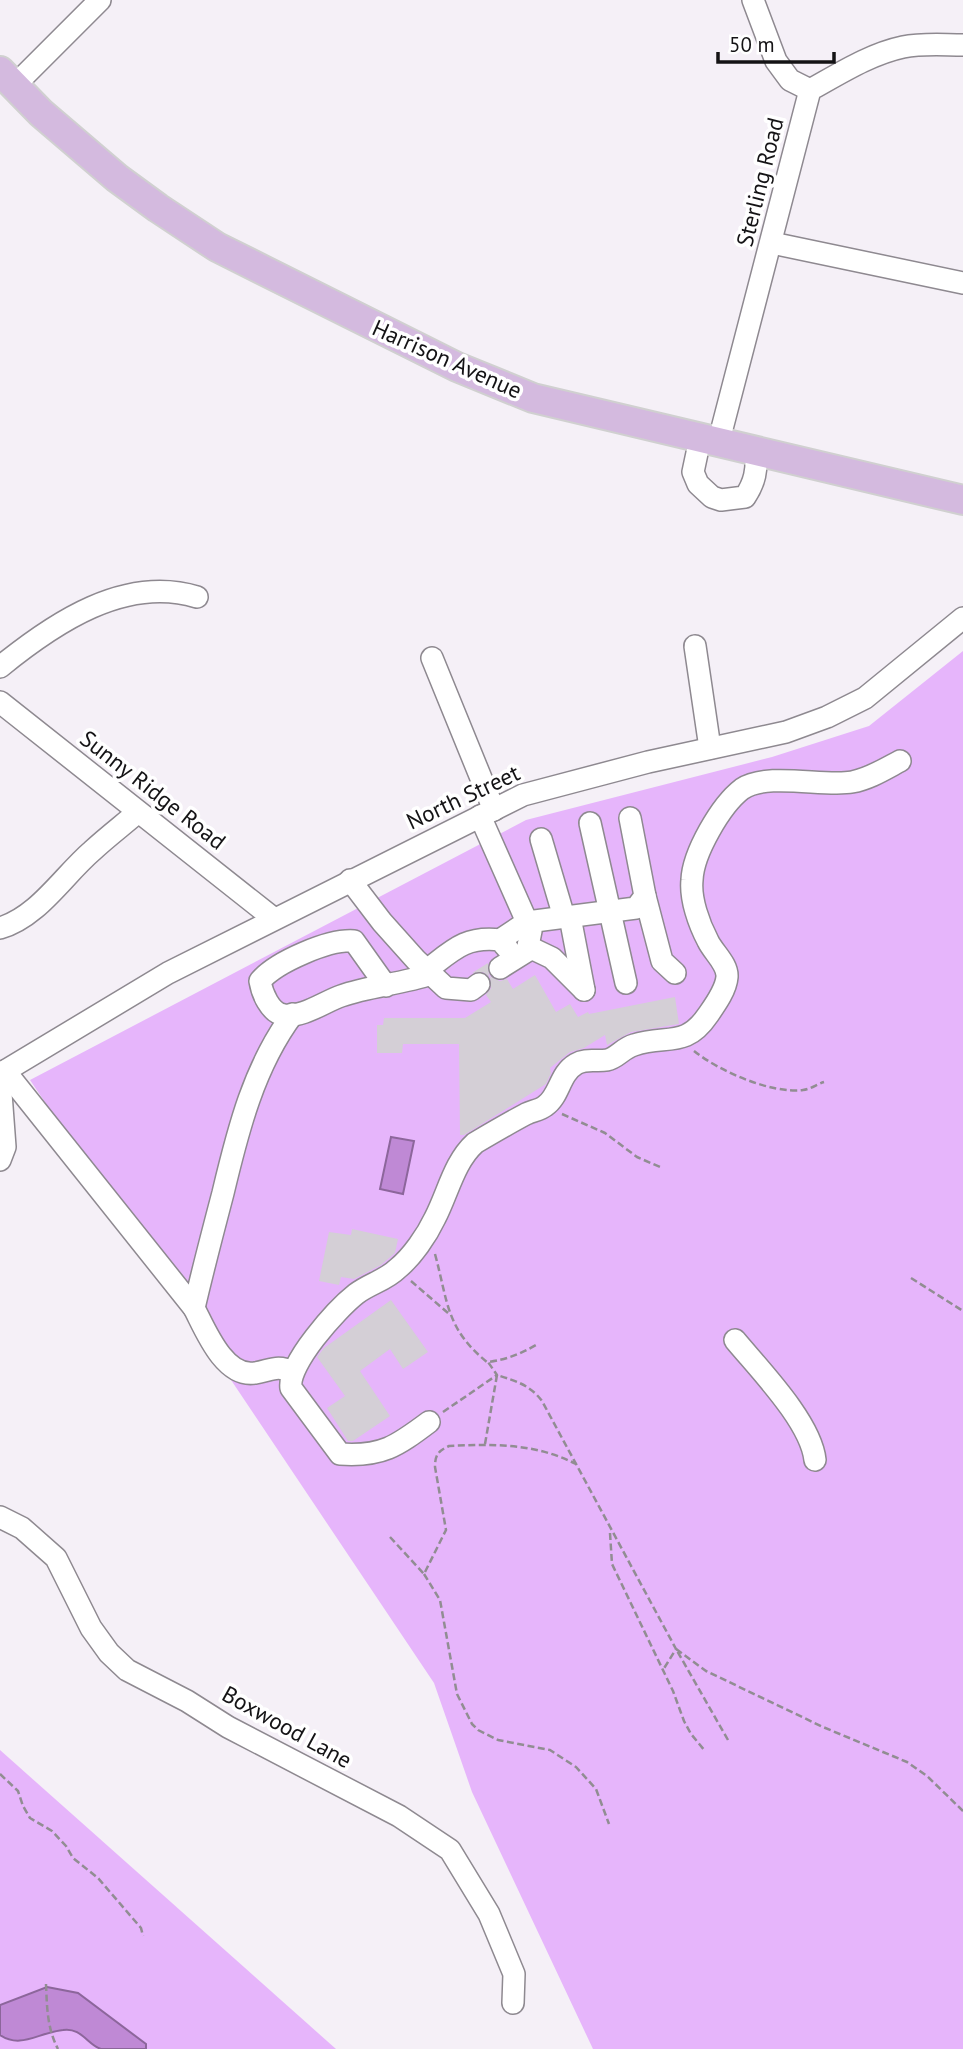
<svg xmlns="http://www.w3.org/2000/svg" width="963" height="2049" font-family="'PT Sans',sans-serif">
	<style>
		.green { fill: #e6b5fb }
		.water { fill: #bf89d5; stroke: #8c669b; stroke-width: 2 }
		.building { fill: #d4cfd6 }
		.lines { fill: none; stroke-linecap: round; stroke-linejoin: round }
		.minor-casing { stroke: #8e8990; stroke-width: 24 }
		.major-casing { stroke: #d0d0d0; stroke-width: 32 }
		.path { stroke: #918d92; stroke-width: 2.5; stroke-dasharray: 7 3.5; stroke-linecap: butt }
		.minor { stroke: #fff; stroke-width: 21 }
		.major { stroke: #d4badf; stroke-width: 28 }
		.labels { text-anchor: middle; stroke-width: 7; stroke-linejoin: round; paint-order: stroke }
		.street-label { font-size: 23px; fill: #141315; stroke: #fff }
	</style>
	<rect width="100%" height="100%" fill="#f5f0f7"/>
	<g class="green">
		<path d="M 963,651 L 963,2049 L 593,2049 L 472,1792 L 434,1683 L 30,1080 L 526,820 L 772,757 L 869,726 Z"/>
		<path d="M 0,1750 L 336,2049 L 0,2049 Z"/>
	</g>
	<g class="water">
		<path d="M 391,1137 L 414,1141 L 403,1194 L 380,1189 Z"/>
		<path d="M 47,1987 L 78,1993 L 146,2044 L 146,2049 C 132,2049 114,2049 101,2049 C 88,2045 81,2027 63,2030 C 37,2033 21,2049 0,2035 L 0,2005 Z"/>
	</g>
	<g class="building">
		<path d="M 488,963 L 489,976 L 500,981 L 507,979 L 513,989 L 535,975 L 556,1012 L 570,1004 L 578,1017 L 588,1012 L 589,1014 L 675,997 L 679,1024 L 631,1032 L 607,1045 L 605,1035 L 584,1048 L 570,1052 L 550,1068 L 551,1073 L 546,1084 L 464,1135 L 460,1135 L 459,1044 L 403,1044 L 402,1053 L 377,1053 L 377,1025 L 383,1025 L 384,1018 L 465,1018 L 491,1002 L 486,995 L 491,988 L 490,977 L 483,972 L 472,973 Z"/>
		<path d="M 352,1229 L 398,1239 L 395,1253 L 381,1265 L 354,1279 L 341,1277 L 339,1285 L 319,1281 L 329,1232 L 351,1235 Z"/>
		<path d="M 391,1300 L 428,1352 L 403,1369 L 390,1349 L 360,1371 L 390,1416 L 353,1441 L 348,1441 L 327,1408 L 345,1396 L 317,1357 L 324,1348 Z"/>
	</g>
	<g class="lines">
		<g class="minor-casing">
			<g id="minor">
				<path d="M 753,0 L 776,61 L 790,80 L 810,90"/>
				<path d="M 14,86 L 100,0"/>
				<path d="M 772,243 L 963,283"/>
				<path d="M 700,439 L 693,472 L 698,484 L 712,497 L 721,500 L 745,497 C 755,482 757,470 756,452"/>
				<path d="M 718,444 L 810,90 C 839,74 870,54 903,47 C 923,43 943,45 963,45"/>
				<path d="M 695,646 L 710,748"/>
				<path d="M 432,658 L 494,810"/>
				<path d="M 0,667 C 54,623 125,575 197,597"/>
				<path d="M 0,702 L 273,918"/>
				<path d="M 480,816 L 531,931 L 527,951 L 500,968"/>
				<path d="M 590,823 L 626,983"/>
				<path d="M 541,839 L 564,917"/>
				<path d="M 350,880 L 382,922 L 416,960 L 446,988 L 471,990 L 479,984"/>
				<path d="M 645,896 L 662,961 L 675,973"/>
				<path d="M 570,917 L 584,990"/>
				<path d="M 0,928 C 38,917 63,876 92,851 C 107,837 123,825 138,812"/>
				<path d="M 500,940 L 527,922 L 636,908 L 645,896 L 630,818"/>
				<path d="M 529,947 L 552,958 L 584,990"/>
				<path d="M 427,970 C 453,950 465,936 500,940 L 508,949"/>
				<path d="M 386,986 L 354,941 C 329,939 276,962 260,981 C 262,993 270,1013 284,1015 C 302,1018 324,1002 341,996 C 369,986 402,984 431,974"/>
				<path d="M 5,1071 L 194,1308 C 203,1269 213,1231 223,1193 C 238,1130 254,1066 293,1014"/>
				<path d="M 0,1074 L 168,973 L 523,795 L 648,762 L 786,732 L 827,717 L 865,698 L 963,618"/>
				<path d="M 0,1080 L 5,1147 L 0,1160"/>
				<path d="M 194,1308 C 205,1329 224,1378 255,1373 C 270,1371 277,1364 292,1372"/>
				<path d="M 735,1340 C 759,1369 811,1422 815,1460"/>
				<path d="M 429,1422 C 397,1446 382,1457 340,1454 L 291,1388 C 287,1364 337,1309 356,1294 C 369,1284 386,1280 397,1269 C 412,1257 427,1235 435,1218 C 448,1193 454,1162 475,1143 C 492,1133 509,1123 526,1114 C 532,1111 540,1110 545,1106 C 560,1096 559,1074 576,1064 C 586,1058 596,1062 607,1060 C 617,1058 623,1048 634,1045 C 666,1034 685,1049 708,1015 C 715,1005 726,990 727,977 C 728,964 713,952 708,941 C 699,924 690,899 692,880 C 693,853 721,805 742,789 C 767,772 824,787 852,782 C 869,779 885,769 900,761"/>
				<path d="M 0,1517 L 22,1528 L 56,1558 L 91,1628 L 109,1653 L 127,1670 L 187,1701 L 228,1727 L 399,1816 L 450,1850 L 489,1914 L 514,1974 L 513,2003"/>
			</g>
		</g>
		<g class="major-casing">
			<path id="major" d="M 0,71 L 41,113 L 117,178 L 158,208 L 217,247 L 457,367 L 533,398 L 963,500"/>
		</g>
		<g class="path">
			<path d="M 694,1051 C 719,1071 771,1094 803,1090 C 811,1089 817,1084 824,1082"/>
			<path d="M 562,1114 L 605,1133 L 637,1157 L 660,1167"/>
			<path d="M 435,1254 C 448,1302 446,1329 487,1362 C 506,1360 520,1354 536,1345"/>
			<path d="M 911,1278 L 963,1311"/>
			<path d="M 411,1281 L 448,1313"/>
			<path d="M 443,1412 L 497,1375 L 488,1362"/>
			<path d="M 485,1444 L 497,1375 C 516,1381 530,1385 542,1401 L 676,1649 L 663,1670"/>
			<path d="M 610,1533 L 612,1564 L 673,1691 L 684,1721 L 691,1734 L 705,1751"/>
			<path d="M 390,1537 L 424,1574 L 446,1530 L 435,1467 C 435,1455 438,1451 449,1446 C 493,1444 535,1443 576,1464"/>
			<path d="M 424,1574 L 440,1600 L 457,1694 L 472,1724 L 478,1730 L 498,1740 L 550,1750 L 576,1767 L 596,1789 L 609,1824"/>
			<path d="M 728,1740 L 676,1649 L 706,1671 L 823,1727 L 907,1762 L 927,1776 L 963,1811"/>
			<path d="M 0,1774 L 18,1791 L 23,1806 L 30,1818 L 52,1831 L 66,1846 L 73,1858 L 98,1878 L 141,1928 L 143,1936"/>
			<path d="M 46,1984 C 47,2007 47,2028 58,2049"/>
		</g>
		<use href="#minor" class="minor"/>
		<use href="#major" class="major"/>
	</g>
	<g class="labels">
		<g class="street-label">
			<text transform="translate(760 182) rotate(-76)" y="8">Sterling Road</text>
			<text transform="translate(447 359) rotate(24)" y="8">Harrison Avenue</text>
			<text transform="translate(153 790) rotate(38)" y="8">Sunny Ridge Road</text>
			<text transform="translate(463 797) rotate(-25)" y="8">North Street</text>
			<text transform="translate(287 1727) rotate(29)" y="8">Boxwood Lane</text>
		</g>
	</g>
	<path d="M718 52v10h116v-10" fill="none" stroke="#141315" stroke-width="3.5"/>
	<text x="729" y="52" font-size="21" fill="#141315" stroke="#ffffff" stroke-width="5" paint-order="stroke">50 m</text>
</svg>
